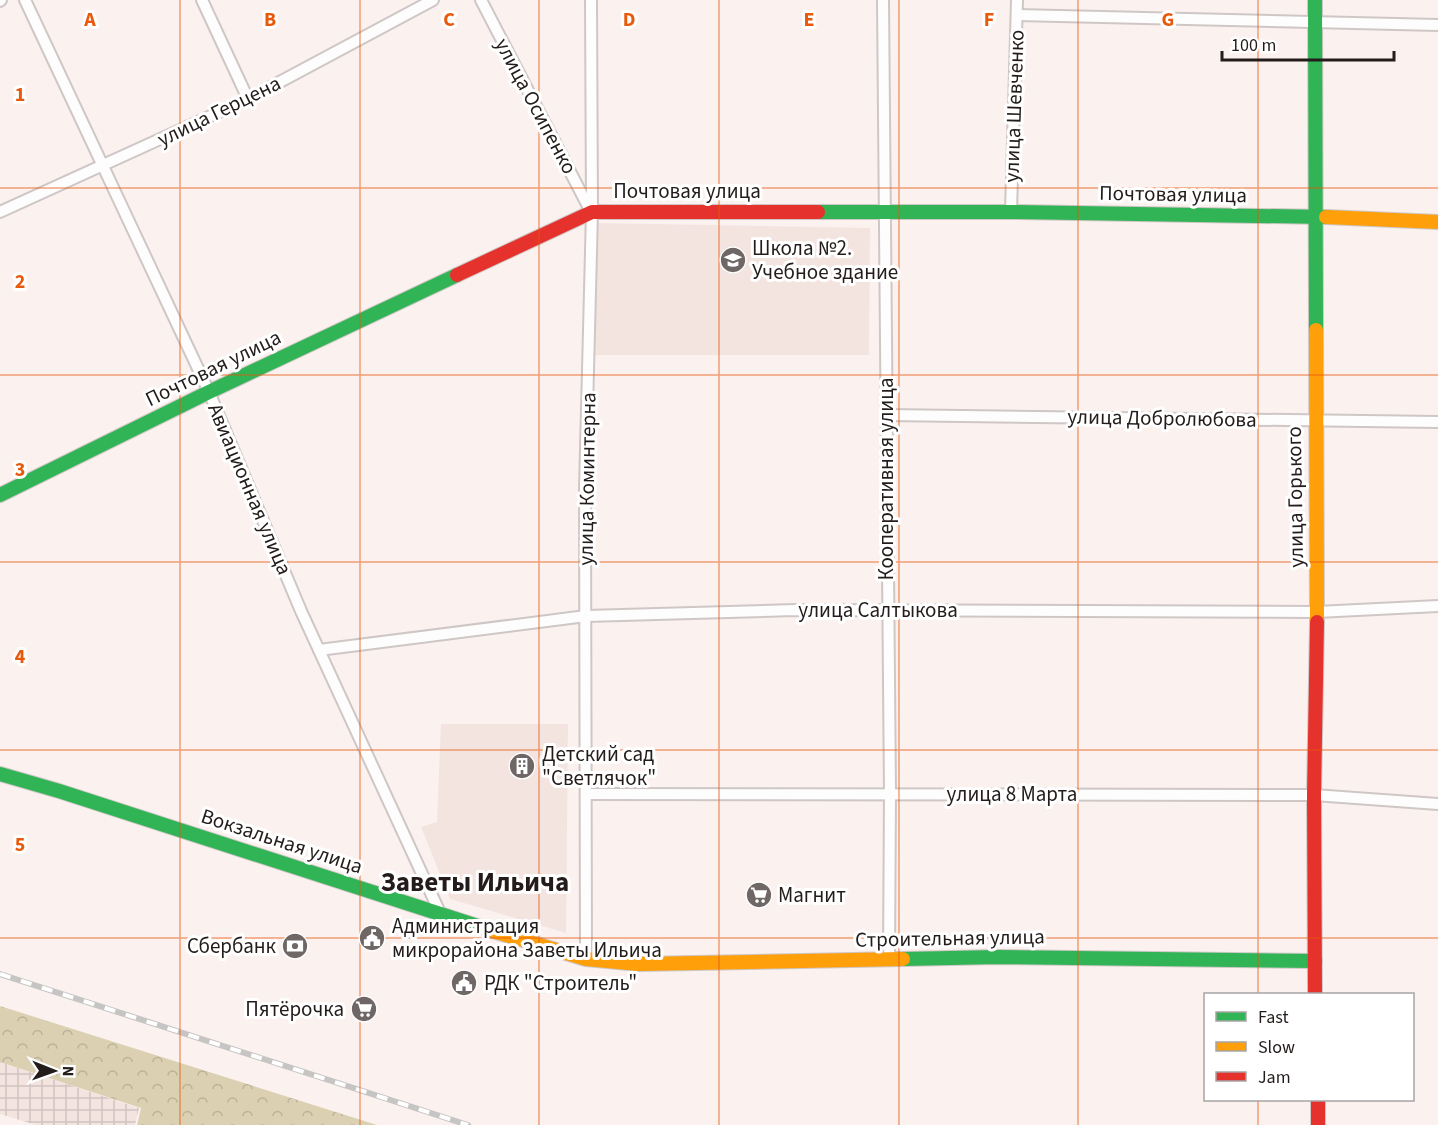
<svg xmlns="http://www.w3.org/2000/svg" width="1438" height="1125" font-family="'Source Sans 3',sans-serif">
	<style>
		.built { fill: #f3e4e0 }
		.industrial { fill: url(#industrial-grid) }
		.forest { fill: url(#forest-crowns) }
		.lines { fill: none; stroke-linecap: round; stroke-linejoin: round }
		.street-casing { stroke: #cec7c5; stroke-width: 14 }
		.fast-casing { stroke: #cec7c5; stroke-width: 16 }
		.slow-casing { stroke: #cec7c5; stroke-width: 16 }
		.jam-casing { stroke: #cec7c5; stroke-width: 16 }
		.street { stroke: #fefdfd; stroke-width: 10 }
		.fast { stroke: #30b455; stroke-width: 14 }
		.slow { stroke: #ff9f0a; stroke-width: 14 }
		.jam { stroke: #e5322d; stroke-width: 14 }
		.rail-casing { stroke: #c7c5c4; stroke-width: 6 }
		.rail { stroke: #fff; stroke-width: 4; stroke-dasharray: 11; stroke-linecap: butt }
		.grid { fill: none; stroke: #e8590c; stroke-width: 1.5; stroke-opacity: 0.55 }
		.labels { text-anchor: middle; stroke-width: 6; stroke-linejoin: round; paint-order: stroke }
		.street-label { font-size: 21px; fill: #231c1b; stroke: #fff }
		.poi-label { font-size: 21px; fill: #231c1b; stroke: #fff; text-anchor: start }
		.district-label { font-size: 27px; font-weight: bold; fill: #231c1b; stroke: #fff }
		.grid-label { font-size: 20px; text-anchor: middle; font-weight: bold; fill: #e8590c; stroke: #fff; stroke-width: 6; stroke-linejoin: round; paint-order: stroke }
	</style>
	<defs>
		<pattern id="industrial-grid" width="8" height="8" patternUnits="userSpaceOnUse" patternTransform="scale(1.5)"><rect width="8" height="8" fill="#f3e4e0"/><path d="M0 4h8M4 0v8" fill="none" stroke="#d0c3c0"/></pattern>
		<pattern id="forest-crowns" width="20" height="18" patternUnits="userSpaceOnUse" patternTransform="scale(1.5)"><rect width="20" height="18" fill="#dcd0b2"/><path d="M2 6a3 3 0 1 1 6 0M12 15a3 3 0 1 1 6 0" fill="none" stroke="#bcb298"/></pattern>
	</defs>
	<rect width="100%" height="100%" fill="#fbf2f0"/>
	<g class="built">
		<path d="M 597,223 L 870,228 L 869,355 L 594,355 Z"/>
		<path d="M 441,724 L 568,724 L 566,933 L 450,899 L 421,827 L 437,822 Z"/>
	</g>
	<path class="industrial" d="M 0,1062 L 139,1108 L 135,1125 L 36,1125 L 0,1114 Z"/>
	<path class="forest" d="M 0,1006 L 377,1125 L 137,1125 L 141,1108 L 0,1062 Z"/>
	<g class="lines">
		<g class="street-casing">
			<g id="street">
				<path d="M 25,0 L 209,392 L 301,611 L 441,915"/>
				<path d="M 202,0 L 248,99"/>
				<path d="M 481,0 L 590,210"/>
				<path d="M 883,0 L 890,793 L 889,959"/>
				<path d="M 0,1 L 1,0"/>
				<path d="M 1017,15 L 1438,25"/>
				<path d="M 0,212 L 248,99 L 433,0"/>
				<path d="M 1011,212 L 1017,0"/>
				<path d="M 886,415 L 1438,422"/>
				<path d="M 319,650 L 586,616 L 795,610 L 1317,612 L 1438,606"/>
				<path d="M 586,794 L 1314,795 L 1438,804"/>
				<path d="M 586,959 L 585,489 L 592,212 L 591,0"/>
			</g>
		</g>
		<g class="fast-casing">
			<g id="fast">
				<path d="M 1315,0 L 1316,330"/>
				<path d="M 818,212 L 1011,212 L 1326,217"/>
				<path d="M 0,495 L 209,392 L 457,275"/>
				<path d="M 0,774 L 59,791 L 493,931"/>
				<path d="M 903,959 L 998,957 L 1315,961"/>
			</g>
		</g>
		<g class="slow-casing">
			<g id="slow">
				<path d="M 1326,217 L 1438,222"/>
				<path d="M 1316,330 L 1317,622"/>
				<path d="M 493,931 L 586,959 L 639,964 L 903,959"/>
			</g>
		</g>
		<g class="jam-casing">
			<g id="jam">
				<path d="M 457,275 L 592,212 L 818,212"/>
				<path d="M 1315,994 L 1314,795 L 1317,622"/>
				<path d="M 1318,1100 L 1318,1125"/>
			</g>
		</g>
		<use href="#street" class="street"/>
		<use href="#fast" class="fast"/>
		<use href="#slow" class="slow"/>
		<use href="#jam" class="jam"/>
		<g class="rail-casing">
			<path id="rail" d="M 0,974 L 468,1125"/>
		</g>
		<use href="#rail" class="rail"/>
	</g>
	<path class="grid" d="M 180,0 L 180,1125M 360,0 L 360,1125M 539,0 L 539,1125M 719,0 L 719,1125M 899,0 L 899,1125M 1078,0 L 1078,1125M 1258,0 L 1258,994M 0,188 L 1438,188M 0,375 L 1438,375M 0,562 L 1438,562M 0,750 L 1438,750M 0,938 L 1438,938M 1258,1100 L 1258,1125"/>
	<defs>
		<g id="school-disc" transform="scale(1.35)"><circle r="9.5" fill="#6f6766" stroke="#fff"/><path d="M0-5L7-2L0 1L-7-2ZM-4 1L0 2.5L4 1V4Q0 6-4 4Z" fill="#fff"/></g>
		<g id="building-disc" transform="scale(1.35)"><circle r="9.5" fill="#6f6766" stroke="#fff"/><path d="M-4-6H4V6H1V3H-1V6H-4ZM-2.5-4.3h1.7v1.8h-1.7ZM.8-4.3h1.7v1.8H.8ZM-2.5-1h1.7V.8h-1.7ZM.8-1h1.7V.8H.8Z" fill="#fff"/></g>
		<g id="supermarket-disc" transform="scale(1.35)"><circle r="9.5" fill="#6f6766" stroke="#fff"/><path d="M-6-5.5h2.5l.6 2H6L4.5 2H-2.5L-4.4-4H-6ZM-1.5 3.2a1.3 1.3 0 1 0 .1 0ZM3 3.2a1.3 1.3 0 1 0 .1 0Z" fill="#fff"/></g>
		<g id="civic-disc" transform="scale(1.35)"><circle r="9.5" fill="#6f6766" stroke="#fff"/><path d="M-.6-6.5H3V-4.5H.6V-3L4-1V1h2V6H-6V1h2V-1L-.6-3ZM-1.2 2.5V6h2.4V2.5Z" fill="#fff"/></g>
		<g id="bank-disc" transform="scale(1.35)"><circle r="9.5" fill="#6f6766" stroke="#fff"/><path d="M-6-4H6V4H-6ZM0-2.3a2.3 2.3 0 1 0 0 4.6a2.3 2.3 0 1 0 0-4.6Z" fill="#fff"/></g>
	</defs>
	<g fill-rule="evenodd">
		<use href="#school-disc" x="733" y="260"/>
		<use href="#building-disc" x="522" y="766"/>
		<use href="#supermarket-disc" x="759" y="895"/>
		<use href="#civic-disc" x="372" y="938"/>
		<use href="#bank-disc" x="295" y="946"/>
		<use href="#civic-disc" x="464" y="983"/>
		<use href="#supermarket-disc" x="364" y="1009"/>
	</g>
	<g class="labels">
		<g class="street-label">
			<text transform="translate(536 106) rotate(62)" y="7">улица Осипенко</text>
			<text transform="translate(1014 106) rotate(-88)" y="7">улица Шевченко</text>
			<text transform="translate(219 111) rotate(-26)" y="7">улица Герцена</text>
			<text x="687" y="198">Почтовая улица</text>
			<text transform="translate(1173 194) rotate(1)" y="7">Почтовая улица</text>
			<text transform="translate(213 368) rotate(-26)" y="7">Почтовая улица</text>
			<text transform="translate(1162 418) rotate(1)" y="7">улица Добролюбова</text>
			<text transform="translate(587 479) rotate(-89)" y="7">улица Коминтерна</text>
			<text transform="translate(886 479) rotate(-90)" y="7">Кооперативная улица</text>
			<text transform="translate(250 489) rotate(67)" y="7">Авиационная улица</text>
			<text transform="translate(1295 497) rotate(-91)" y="7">улица Горького</text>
			<text x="878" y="617">улица Салтыкова</text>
			<text x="1012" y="801">улица 8 Марта</text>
			<text transform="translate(282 841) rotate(18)" y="7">Вокзальная улица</text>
			<text transform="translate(950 938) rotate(-1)" y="7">Строительная улица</text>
		</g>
		<g class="poi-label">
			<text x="752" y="255">Школа №2.<tspan x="752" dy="24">Учебное здание</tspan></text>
			<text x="542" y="761">Детский сад<tspan x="542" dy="24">"Светлячок"</tspan></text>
			<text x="778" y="902">Магнит</text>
			<text x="392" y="933">Администрация<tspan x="392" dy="24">микрорайона Заветы Ильича</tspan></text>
			<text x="276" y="953" text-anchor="end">Сбербанк</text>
			<text x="484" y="990">РДК "Строитель"</text>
			<text x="344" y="1016" text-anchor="end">Пятёрочка</text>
		</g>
		<g class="district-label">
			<text x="475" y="891">Заветы Ильича</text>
		</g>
	</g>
	<g class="grid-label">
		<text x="90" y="26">A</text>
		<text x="270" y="26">B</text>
		<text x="449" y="26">C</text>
		<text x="629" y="26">D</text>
		<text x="809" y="26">E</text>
		<text x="989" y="26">F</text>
		<text x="1168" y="26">G</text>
		<text x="20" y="101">1</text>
		<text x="20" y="288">2</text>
		<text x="20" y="476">3</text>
		<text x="20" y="663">4</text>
		<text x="20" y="851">5</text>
	</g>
	<rect x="1204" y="993" width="210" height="108" fill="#ffffff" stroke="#a7a4a4" stroke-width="1.5"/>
	<rect x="1216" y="1012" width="30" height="9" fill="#30b455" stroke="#a7a4a4" stroke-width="1.5"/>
	<text x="1258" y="1023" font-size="18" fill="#231c1b">Fast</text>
	<rect x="1216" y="1042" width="30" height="9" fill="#ff9f0a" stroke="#a7a4a4" stroke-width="1.5"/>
	<text x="1258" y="1053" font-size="18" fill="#231c1b">Slow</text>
	<rect x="1216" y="1072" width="30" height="9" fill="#e5322d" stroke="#a7a4a4" stroke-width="1.5"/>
	<text x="1258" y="1083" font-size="18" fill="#231c1b">Jam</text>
	<g transform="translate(54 1071) rotate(91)" stroke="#ffffff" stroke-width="4.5" paint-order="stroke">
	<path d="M0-4.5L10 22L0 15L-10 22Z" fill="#231c1b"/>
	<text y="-9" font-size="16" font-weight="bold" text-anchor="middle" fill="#231c1b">N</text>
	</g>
	<path d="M1222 51v9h172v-9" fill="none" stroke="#231c1b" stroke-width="3"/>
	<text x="1231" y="51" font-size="18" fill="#231c1b" stroke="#ffffff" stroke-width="4.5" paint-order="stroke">100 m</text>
</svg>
